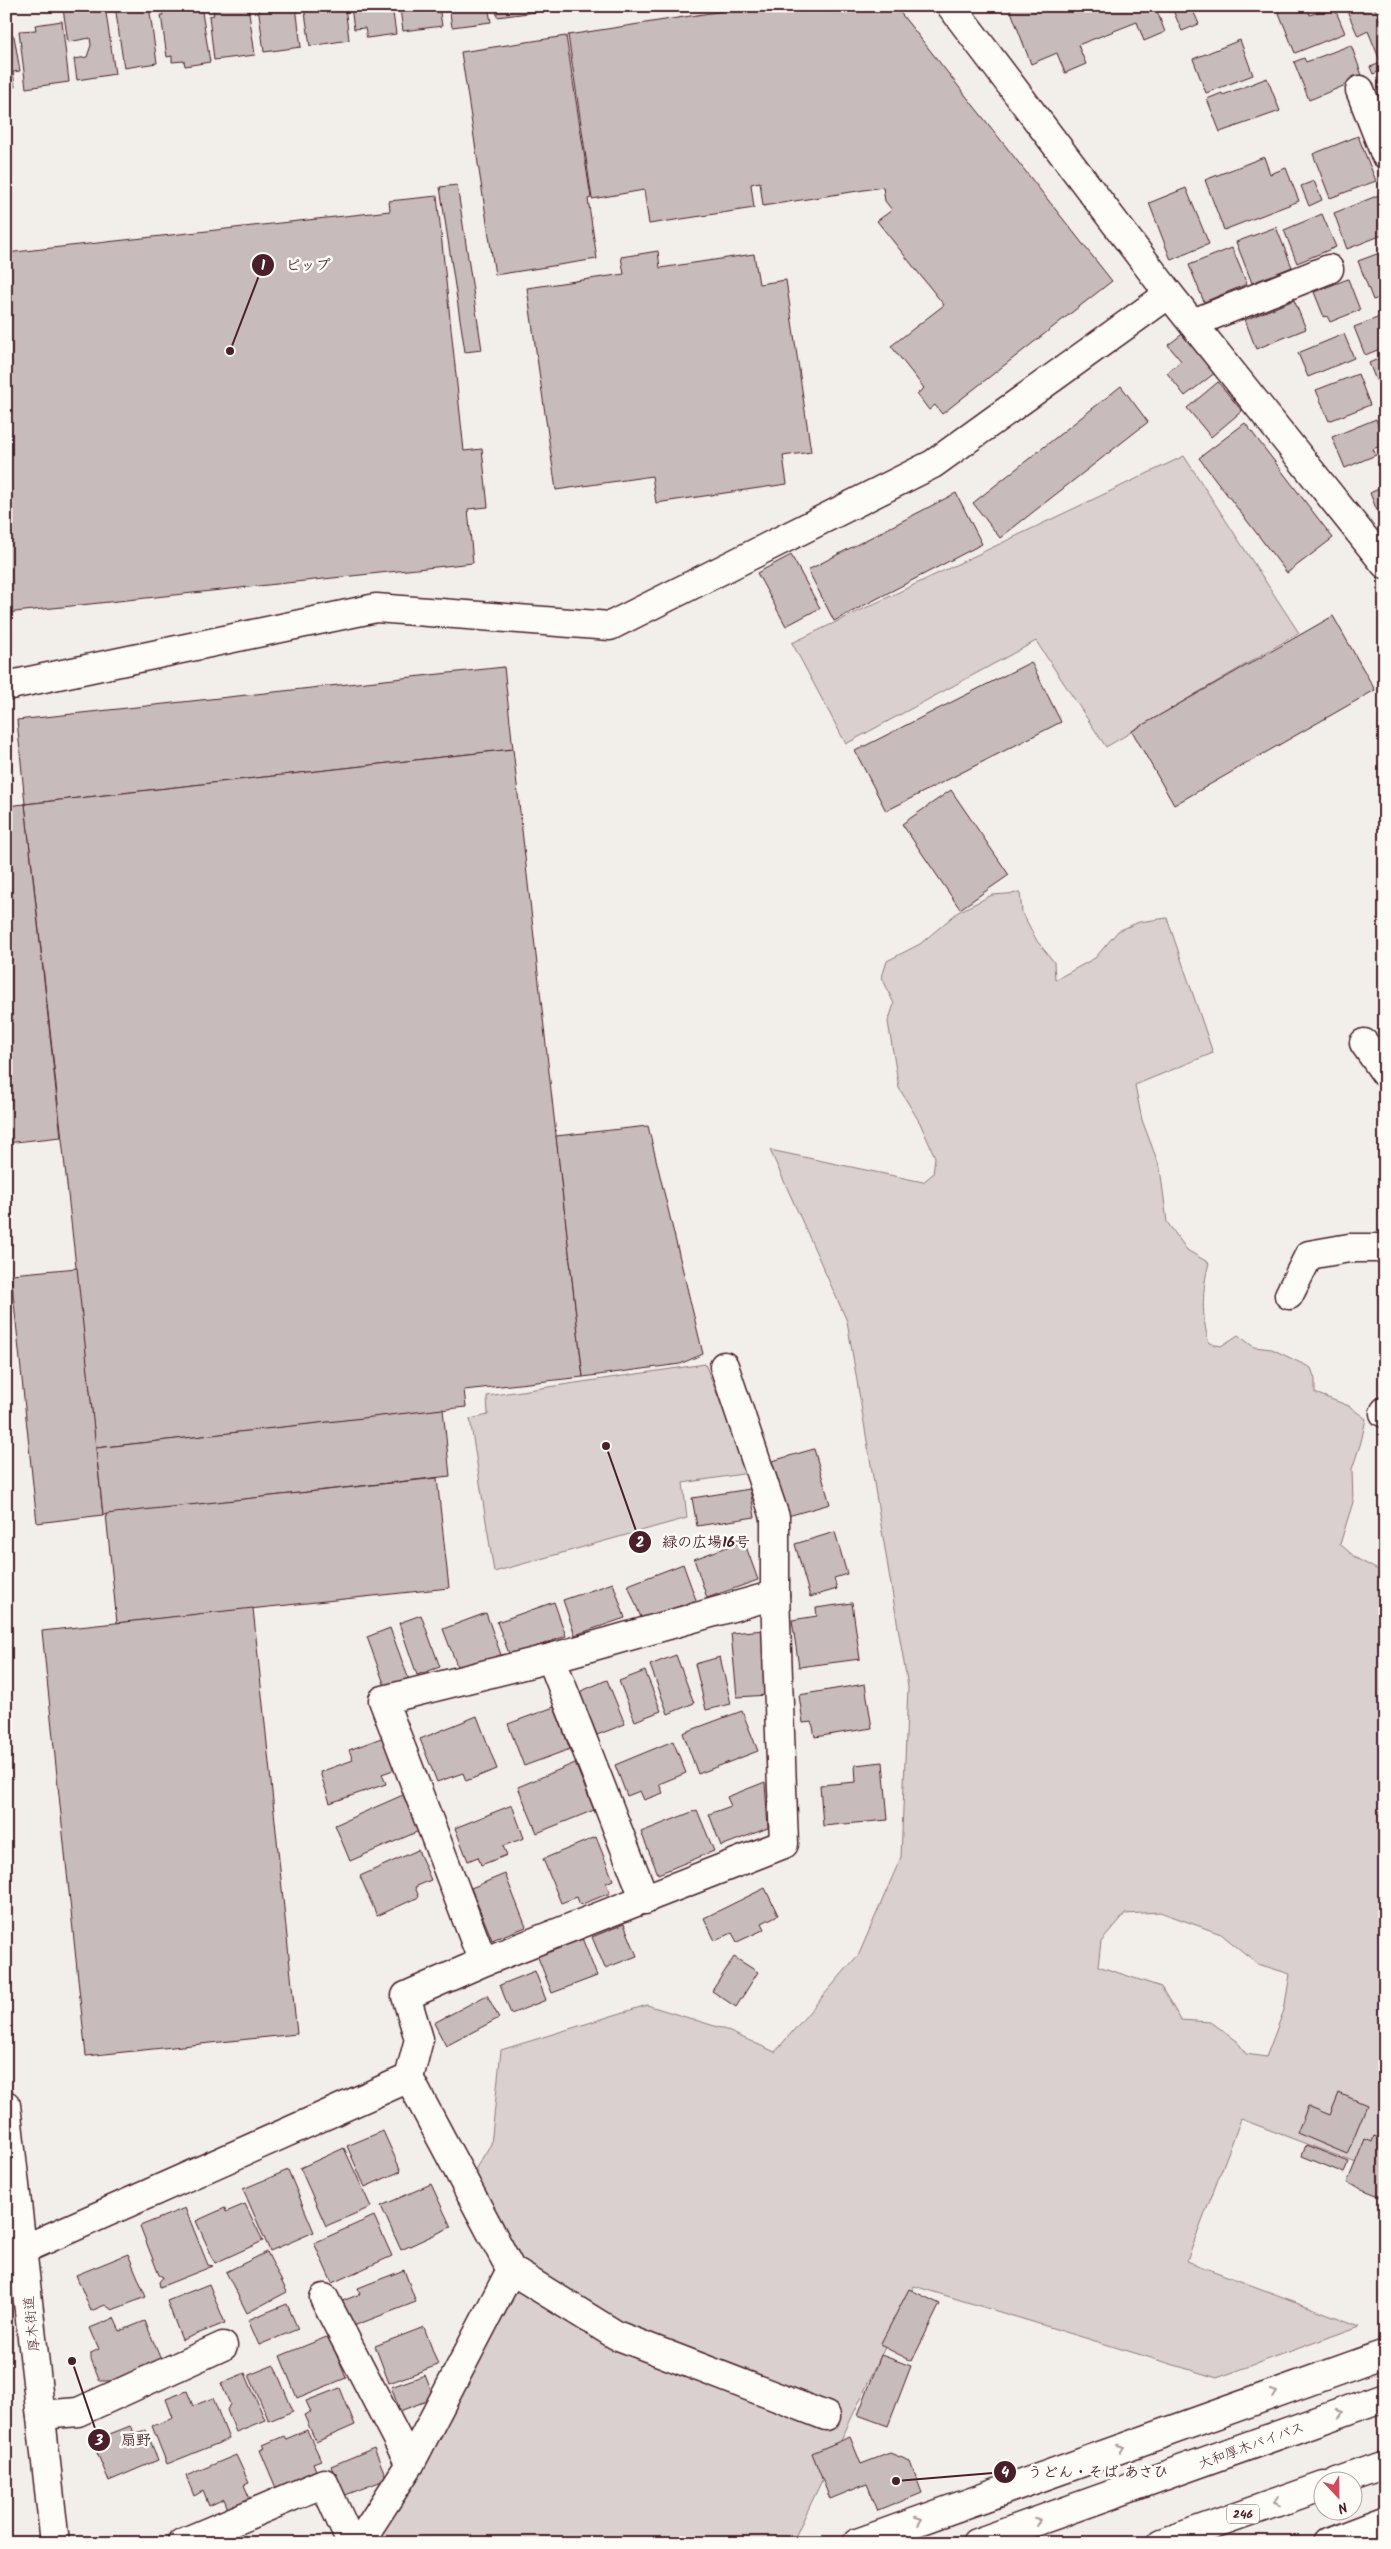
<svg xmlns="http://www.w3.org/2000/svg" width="1391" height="2549" font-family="Kalam,'Klee One',sans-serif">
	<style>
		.green { fill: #d9d0cf; stroke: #92787d; fill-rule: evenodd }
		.building { fill: #c8bbbb; stroke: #4a1f2b }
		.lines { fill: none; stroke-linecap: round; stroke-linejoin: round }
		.minor-casing { stroke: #4a1f2b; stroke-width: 31 }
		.highway-casing { stroke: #4a1f2b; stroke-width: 31 }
		.minor { stroke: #fdfcf7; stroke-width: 28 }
		.highway { stroke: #fdfcf7; stroke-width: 28 }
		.oneway { stroke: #ac999b }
		.labels { text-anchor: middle; stroke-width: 5; stroke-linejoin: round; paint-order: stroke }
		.shield { fill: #fdfcf7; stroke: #806168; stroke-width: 1 }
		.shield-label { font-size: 12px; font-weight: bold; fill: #4a1f2b }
		.street-label { font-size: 14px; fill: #4a1f2b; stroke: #fdfcf7 }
		.leader { fill: none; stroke: #4a1f2b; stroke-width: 2 }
		.callout-dot { fill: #4a1f2b; stroke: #fdfcf7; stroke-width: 2 }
		.mark-label { font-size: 15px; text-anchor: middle; font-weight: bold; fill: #fff }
		.callout-label { font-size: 15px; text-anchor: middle; font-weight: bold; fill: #4a1f2b; stroke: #fdfcf7; stroke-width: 5; stroke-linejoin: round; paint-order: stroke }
	</style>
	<rect width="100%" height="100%" fill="#f2efeb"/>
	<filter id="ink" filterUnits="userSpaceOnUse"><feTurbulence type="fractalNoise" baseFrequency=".02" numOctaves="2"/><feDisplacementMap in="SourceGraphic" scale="10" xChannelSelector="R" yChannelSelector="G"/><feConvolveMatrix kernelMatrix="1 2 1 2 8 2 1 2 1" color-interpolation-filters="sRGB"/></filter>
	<g filter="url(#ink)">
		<g class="green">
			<path d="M 1184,456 L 1299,633 L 1106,747 L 1036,641 L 846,744 L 792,643 Z"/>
			<path d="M 1020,893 L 1022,912 L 1037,941 L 1054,962 L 1055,980 L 1095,958 L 1118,931 L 1139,922 L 1167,918 L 1213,1053 L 1135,1085 L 1142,1120 L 1160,1168 L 1167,1222 L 1187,1250 L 1209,1263 C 1202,1289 1201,1316 1209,1343 L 1221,1346 L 1238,1335 L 1254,1347 L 1272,1349 L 1311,1368 L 1315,1379 L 1315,1393 L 1349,1406 L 1366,1419 L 1361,1442 L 1352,1469 L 1353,1502 L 1340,1544 L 1356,1558 L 1385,1574 L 1385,2174 L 1241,2119 L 1187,2261 L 1360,2326 L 1217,2378 L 914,2286 L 796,2535 L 772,2543 L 374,2543 L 513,2300 L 464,2187 L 491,2144 L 501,2050 L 647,2005 L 721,2028 L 775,2052 L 859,1954 L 901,1857 L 908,1687 L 847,1321 L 770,1150 L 923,1182 L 933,1174 L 935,1157 L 920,1123 L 899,1088 L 888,1022 L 894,1004 L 882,977 L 887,961 L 920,944 L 958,912 L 992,895 ZM 1160,1912 L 1221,1934 L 1258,1964 L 1290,1974 L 1284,2010 L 1266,2057 L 1246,2054 L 1237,2041 L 1211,2022 L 1181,2020 L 1161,1987 L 1098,1966 L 1101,1942 L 1125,1914 Z"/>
			<path d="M 705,1364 L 749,1473 L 683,1483 L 687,1518 L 494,1572 L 470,1419 L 488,1415 L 487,1396 Z"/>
		</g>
		<g class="building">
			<path d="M 83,6 L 105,6 L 115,74 L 77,80 L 74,59 L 87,57 L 91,45 L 90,38 L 68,42 L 63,9 Z"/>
			<path d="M 115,6 L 149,6 L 157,63 L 124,68 Z"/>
			<path d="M 191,6 L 201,6 L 210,62 L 185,66 L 184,61 L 172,62 L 172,56 L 167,57 L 161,15 L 163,15 L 162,10 Z"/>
			<path d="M 248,6 L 255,55 L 214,60 L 209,16 L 214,15 L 212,7 Z"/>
			<path d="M 258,6 L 296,6 L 301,47 L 264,52 Z"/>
			<path d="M 304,6 L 345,6 L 349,40 L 310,46 Z"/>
			<path d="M 392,6 L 396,34 L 367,38 L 365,28 L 354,29 L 351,7 Z"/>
			<path d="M 406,6 L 439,6 L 442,26 L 403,31 L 400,9 Z"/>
			<path d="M 449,6 L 488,6 L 491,22 L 452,27 Z"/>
			<path d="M 496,6 L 536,6 L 536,12 L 497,17 Z"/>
			<path d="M 540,6 L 573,6 L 541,11 Z"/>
			<path d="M 755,6 L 895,6 L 1112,281 L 942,414 L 935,405 L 929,410 L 917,394 L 924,388 L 891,346 L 944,305 L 877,221 L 892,210 L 885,201 L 883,187 L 763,206 L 760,182 L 751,184 L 754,208 L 649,224 L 644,190 L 592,199 L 568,35 Z"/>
			<path d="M 1009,6 L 1155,6 L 1165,32 L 1144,41 L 1137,22 L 1078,45 L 1086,64 L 1065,73 L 1057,53 L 1031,64 Z"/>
			<path d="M 1171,6 L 1191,6 L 1199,24 L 1182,31 Z"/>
			<path d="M 1280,6 L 1307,6 L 1310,15 L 1324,9 L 1325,12 L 1335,9 L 1345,33 L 1295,53 L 1277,8 Z"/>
			<path d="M 1345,6 L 1360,6 L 1362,11 L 1374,6 L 1385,32 L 1385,69 L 1373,74 L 1370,67 L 1381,63 L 1368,31 L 1358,36 Z"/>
			<path d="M 62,21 L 69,82 L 26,88 L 19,31 L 36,30 L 35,25 Z"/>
			<path d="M 14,36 L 20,71 L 13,72 L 15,87 L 6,88 L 6,37 Z"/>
			<path d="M 566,36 L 591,198 L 588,199 L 597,259 L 495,275 L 461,52 Z"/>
			<path d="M 1240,40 L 1253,75 L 1206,93 L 1193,59 Z"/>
			<path d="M 1351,45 L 1363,78 L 1309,100 L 1294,62 L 1304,58 L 1306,62 Z"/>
			<path d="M 1267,78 L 1280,111 L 1220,132 L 1207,99 L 1222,93 L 1223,95 Z"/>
			<path d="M 1358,136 L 1376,181 L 1330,198 L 1313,154 Z"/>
			<path d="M 1264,157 L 1270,174 L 1286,168 L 1299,201 L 1224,230 L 1205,180 Z"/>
			<path d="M 1314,181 L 1322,200 L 1309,206 L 1301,186 Z"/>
			<path d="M 457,185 L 482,350 L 465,352 L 440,187 Z"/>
			<path d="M 1186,188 L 1209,244 L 1171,260 L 1149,203 Z"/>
			<path d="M 1379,195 L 1381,200 L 1385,199 L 1385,234 L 1347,249 L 1334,213 Z"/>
			<path d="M 437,196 L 464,451 L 482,449 L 488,507 L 468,509 L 473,563 L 6,613 L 6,253 L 390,211 L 389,201 Z"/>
			<path d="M 1322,214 L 1336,247 L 1297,263 L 1284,230 Z"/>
			<path d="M 1276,227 L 1292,267 L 1252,283 L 1236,242 Z"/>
			<path d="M 1232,248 L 1247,284 L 1204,302 L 1189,265 Z"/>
			<path d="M 658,251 L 660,268 L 754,254 L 759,284 L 786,280 L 811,452 L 783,456 L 787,484 L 656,503 L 652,476 L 556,490 L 527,288 L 624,274 L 621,257 Z"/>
			<path d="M 1385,251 L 1385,296 L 1373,300 L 1358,261 Z"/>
			<path d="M 1348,279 L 1360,310 L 1330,322 L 1327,316 L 1324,317 L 1314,292 Z"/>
			<path d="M 1294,300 L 1306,329 L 1256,349 L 1245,320 Z"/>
			<path d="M 1385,315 L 1385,347 L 1365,355 L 1354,327 Z"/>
			<path d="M 1189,329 L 1220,369 L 1185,396 L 1167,373 L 1181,361 L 1168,345 Z"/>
			<path d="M 1344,334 L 1354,358 L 1308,377 L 1298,353 Z"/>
			<path d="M 1385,356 L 1385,392 L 1381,393 L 1369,363 Z"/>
			<path d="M 1358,374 L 1370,405 L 1329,421 L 1316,390 Z"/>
			<path d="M 1218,382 L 1242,411 L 1211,437 L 1187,408 Z"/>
			<path d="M 1121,386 L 1148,422 L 1000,538 L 973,503 Z"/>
			<path d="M 1376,419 L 1385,444 L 1373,449 L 1376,455 L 1345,468 L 1332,437 Z"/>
			<path d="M 1245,423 L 1333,538 L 1287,573 L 1199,458 Z"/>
			<path d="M 1385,486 L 1385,519 L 1381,521 L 1370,493 Z"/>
			<path d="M 956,493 L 982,544 L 834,621 L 808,570 Z"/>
			<path d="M 791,555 L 820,608 L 786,626 L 757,573 Z"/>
			<path d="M 1333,616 L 1375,690 L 1174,805 L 1132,731 Z"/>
			<path d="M 1031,662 L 1061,722 L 886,811 L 855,751 Z"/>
			<path d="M 504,667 L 513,749 L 25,804 L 17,720 Z"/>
			<path d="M 513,749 L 583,1377 L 464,1390 L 466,1407 L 96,1448 L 25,804 Z"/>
			<path d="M 951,790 L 1009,875 L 960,909 L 902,824 Z"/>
			<path d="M 25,804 L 61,1137 L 6,1143 L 6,806 Z"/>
			<path d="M 648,1126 L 703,1354 L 680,1364 L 583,1377 L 556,1136 Z"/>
			<path d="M 77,1268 L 103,1515 L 37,1523 L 11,1274 Z"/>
			<path d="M 443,1409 L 450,1476 L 103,1515 L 96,1448 Z"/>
			<path d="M 814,1449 L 830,1504 L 788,1516 L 772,1461 Z"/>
			<path d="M 437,1478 L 449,1588 L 117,1623 L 106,1514 Z"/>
			<path d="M 750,1489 L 755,1517 L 697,1526 L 692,1498 Z"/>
			<path d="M 835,1532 L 847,1574 L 834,1578 L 837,1589 L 810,1597 L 795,1544 Z"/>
			<path d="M 744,1541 L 758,1580 L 707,1598 L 694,1559 Z"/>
			<path d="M 683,1564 L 696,1600 L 642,1620 L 628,1585 Z"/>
			<path d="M 613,1583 L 625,1618 L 575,1635 L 563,1600 Z"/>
			<path d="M 554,1602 L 566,1636 L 510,1656 L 497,1622 Z"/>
			<path d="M 852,1603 L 860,1659 L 799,1667 L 792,1620 L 817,1616 L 816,1608 Z"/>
			<path d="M 253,1608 L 297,2034 L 86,2056 L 42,1631 Z"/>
			<path d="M 486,1613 L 501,1655 L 459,1671 L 443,1629 Z"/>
			<path d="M 421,1615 L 440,1667 L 417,1675 L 399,1623 Z"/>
			<path d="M 390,1628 L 409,1680 L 386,1689 L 367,1637 Z"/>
			<path d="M 764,1630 L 768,1695 L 737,1697 L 731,1633 Z"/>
			<path d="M 676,1655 L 694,1703 L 668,1714 L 650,1665 Z"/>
			<path d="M 720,1657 L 731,1704 L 706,1710 L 695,1664 Z"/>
			<path d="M 645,1671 L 661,1711 L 635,1721 L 619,1681 Z"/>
			<path d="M 607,1680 L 625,1724 L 597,1735 L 579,1692 Z"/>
			<path d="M 865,1684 L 872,1728 L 815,1737 L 812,1722 L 803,1723 L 799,1695 Z"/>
			<path d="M 554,1707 L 570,1749 L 524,1766 L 508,1724 Z"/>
			<path d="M 742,1711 L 758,1751 L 698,1774 L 683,1733 Z"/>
			<path d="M 477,1716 L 497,1769 L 466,1781 L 463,1773 L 437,1782 L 420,1739 Z"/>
			<path d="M 384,1737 L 396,1769 L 382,1774 L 386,1784 L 330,1803 L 320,1772 L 353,1760 L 349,1750 Z"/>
			<path d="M 673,1741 L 686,1773 L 659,1784 L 663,1793 L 644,1800 L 640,1791 L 627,1796 L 615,1765 Z"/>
			<path d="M 883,1762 L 888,1820 L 823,1826 L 820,1785 L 856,1782 L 855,1765 Z"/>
			<path d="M 575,1763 L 594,1810 L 537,1833 L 518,1787 Z"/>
			<path d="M 765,1782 L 768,1828 L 721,1846 L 709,1814 L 731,1806 L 727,1797 Z"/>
			<path d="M 403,1795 L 419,1831 L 350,1861 L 335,1825 Z"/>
			<path d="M 512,1805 L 524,1838 L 503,1846 L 507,1855 L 481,1865 L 478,1857 L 468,1861 L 455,1828 Z"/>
			<path d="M 697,1810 L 714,1851 L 658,1874 L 641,1832 Z"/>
			<path d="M 596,1837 L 613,1880 L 606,1883 L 610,1893 L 580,1905 L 577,1897 L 561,1903 L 543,1859 Z"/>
			<path d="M 418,1850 L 431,1880 L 415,1887 L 419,1897 L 377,1916 L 360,1876 Z"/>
			<path d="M 505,1874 L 526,1927 L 492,1940 L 471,1888 Z"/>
			<path d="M 765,1888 L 778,1915 L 762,1923 L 765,1929 L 737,1942 L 732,1933 L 715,1941 L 704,1918 Z"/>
			<path d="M 624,1924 L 637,1956 L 605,1968 L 592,1937 Z"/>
			<path d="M 582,1938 L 597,1976 L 552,1993 L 537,1955 Z"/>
			<path d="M 734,1957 L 758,1972 L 736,2007 L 712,1991 Z"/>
			<path d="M 535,1971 L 546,2000 L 511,2014 L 500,1985 Z"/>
			<path d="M 487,1995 L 499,2018 L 446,2046 L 434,2023 Z"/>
			<path d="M 1339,2093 L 1367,2105 L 1347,2154 L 1297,2133 L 1308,2106 L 1330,2115 Z"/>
			<path d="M 383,2131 L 401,2171 L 365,2187 L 347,2146 Z"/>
			<path d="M 1374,2136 L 1385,2140 L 1384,2198 L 1347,2183 L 1365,2139 L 1372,2142 Z"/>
			<path d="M 1306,2145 L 1349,2162 L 1344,2173 L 1302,2156 Z"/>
			<path d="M 344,2148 L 371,2207 L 326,2226 L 300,2168 Z"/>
			<path d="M 288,2170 L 314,2232 L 270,2251 L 243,2189 Z"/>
			<path d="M 431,2184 L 451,2227 L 401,2250 L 381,2206 Z"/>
			<path d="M 245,2204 L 263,2241 L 215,2263 L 196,2221 L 225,2208 L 226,2212 Z"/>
			<path d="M 185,2208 L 208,2265 L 213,2266 L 160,2287 L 159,2282 L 163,2277 L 159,2275 L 140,2226 Z"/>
			<path d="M 374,2216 L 392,2256 L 332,2283 L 314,2243 Z"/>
			<path d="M 267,2252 L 287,2292 L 247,2313 L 226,2272 Z"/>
			<path d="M 128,2254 L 146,2297 L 112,2310 L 105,2305 L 91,2311 L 76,2275 Z"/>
			<path d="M 404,2270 L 416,2302 L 351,2327 L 340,2302 L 360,2294 L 358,2288 Z"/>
			<path d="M 209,2284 L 225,2323 L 182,2340 L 167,2301 Z"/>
			<path d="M 909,2289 L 940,2304 L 912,2361 L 880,2345 Z"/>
			<path d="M 287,2304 L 298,2329 L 259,2345 L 248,2320 Z"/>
			<path d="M 114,2318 L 120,2331 L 145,2321 L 161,2360 L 111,2381 L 100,2381 L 91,2359 L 91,2353 L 99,2349 L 90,2328 Z"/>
			<path d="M 424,2327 L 438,2365 L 389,2383 L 375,2346 Z"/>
			<path d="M 329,2336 L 346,2378 L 297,2398 L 280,2356 Z"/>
			<path d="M 881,2355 L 911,2366 L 888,2426 L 858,2415 Z"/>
			<path d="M 274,2365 L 293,2411 L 269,2421 L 249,2375 Z"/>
			<path d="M 245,2373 L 265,2420 L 236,2432 L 227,2410 L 230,2404 L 221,2383 Z"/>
			<path d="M 425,2375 L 434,2398 L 400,2411 L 391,2387 Z"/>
			<path d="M 340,2388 L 355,2425 L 316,2442 L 304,2415 L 311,2412 L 306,2401 Z"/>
			<path d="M 187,2391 L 193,2406 L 213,2398 L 229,2439 L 167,2464 L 152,2426 L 173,2418 L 166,2399 Z"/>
			<path d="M 130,2426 L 135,2433 L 146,2430 L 158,2460 L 109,2481 L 92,2441 Z"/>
			<path d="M 307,2430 L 321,2460 L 313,2463 L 316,2470 L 276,2488 L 260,2450 L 265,2448 L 263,2445 L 284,2436 L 286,2439 Z"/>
			<path d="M 850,2437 L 861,2464 L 890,2453 L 910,2461 L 922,2493 L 878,2511 L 867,2484 L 830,2499 L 812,2453 Z"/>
			<path d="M 374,2448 L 387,2479 L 343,2496 L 331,2466 Z"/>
			<path d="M 236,2455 L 249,2483 L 244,2485 L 250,2499 L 228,2509 L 224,2499 L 209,2506 L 203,2491 L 194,2496 L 186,2476 Z"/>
		</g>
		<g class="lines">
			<g class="minor-casing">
				<g id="minor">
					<path d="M 951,6 L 1169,294 L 1385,564"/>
					<path d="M 1360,90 L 1385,154"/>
					<path d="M 1193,323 L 1329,269"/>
					<path d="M 6,686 L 376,608 L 610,626 L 933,464 L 1169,294"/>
					<path d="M 1364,1043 L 1385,1073"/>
					<path d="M 1289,1295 L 1309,1255 L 1349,1248 L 1385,1248"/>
					<path d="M 724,1366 L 775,1517 L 775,1595"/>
					<path d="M 1384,1413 L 1385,1411"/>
					<path d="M 551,1658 L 645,1900"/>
					<path d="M 409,2078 L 511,2270 L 616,2335 L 826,2416"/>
					<path d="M 6,2105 L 55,2543"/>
					<path d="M 22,2250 L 409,2078 L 419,2039 L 406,1996 L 483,1962 L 784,1844 L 775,1595 L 551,1658 L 383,1700 L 483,1962"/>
					<path d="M 324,2298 L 410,2464"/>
					<path d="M 41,2415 L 78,2412 L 223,2346"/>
					<path d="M 182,2543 L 324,2483 L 351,2543"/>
					<path d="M 359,2543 L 410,2464 L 511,2270"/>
				</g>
			</g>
			<g class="highway-casing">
				<g id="highway">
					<path d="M 1337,2482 L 1385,2465"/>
					<path d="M 857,2543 L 1385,2354"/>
					<path d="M 976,2543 L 1385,2397"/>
					<path d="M 1162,2543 L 1324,2486"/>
					<path d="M 1327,2543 L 1385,2521"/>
				</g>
			</g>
			<use href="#minor" class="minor"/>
			<use href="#highway" class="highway"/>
		</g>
		<defs><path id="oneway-chevron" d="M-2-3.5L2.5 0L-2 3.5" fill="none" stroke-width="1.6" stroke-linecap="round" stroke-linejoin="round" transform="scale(1.25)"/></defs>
		<g class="oneway">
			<use href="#oneway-chevron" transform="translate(1274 2393) rotate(-20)"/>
			<use href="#oneway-chevron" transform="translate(1340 2413) rotate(-20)"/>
			<use href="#oneway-chevron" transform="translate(1121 2448) rotate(-20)"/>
			<use href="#oneway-chevron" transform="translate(1277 2502) rotate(161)"/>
			<use href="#oneway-chevron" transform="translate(919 2520) rotate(-20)"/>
			<use href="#oneway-chevron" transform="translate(1038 2521) rotate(-20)"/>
		</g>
	</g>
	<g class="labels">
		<rect class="shield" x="1227" y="2504.5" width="32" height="19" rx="4"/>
		<g class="shield-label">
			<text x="1243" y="2518">246</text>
		</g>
		<g class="street-label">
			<text transform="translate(31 2324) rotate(-96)" y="5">厚木街道</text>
			<text transform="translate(1251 2445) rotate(-20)" y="5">大和厚木バイパス</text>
		</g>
	</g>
	<path class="leader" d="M230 351L263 265M606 1446L640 1542M72 2361L99 2440M896 2481L1005 2472"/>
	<g class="callout-dot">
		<circle cx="230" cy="351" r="5"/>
		<circle cx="606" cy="1446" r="5"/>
		<circle cx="72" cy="2361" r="5"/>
		<circle cx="896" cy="2481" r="5"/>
		<circle cx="263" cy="265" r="12"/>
		<circle cx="640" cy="1542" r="12"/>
		<circle cx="99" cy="2440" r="12"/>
		<circle cx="1005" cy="2472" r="12"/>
	</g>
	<g class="mark-label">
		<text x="263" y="270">1</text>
		<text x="640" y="1547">2</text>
		<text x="99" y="2445">3</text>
		<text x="1005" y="2477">4</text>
	</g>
	<g class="callout-label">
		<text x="308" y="270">ピップ</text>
		<text x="706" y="1547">緑の広場16号</text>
		<text x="136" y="2445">扇野</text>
		<text x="1098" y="2477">うどん・そば あさひ</text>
	</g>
	<rect width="1391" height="2549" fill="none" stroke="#fdfcf7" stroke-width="25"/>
	<rect x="12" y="12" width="1366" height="2524" fill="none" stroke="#4a1f2b" stroke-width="2" filter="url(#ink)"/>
	<g transform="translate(1338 2496) rotate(158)"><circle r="24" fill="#fdfcf7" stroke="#b5a4a5"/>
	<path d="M0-4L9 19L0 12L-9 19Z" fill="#d1495b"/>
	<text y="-8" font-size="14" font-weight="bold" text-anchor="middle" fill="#4a1f2b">N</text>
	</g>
</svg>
